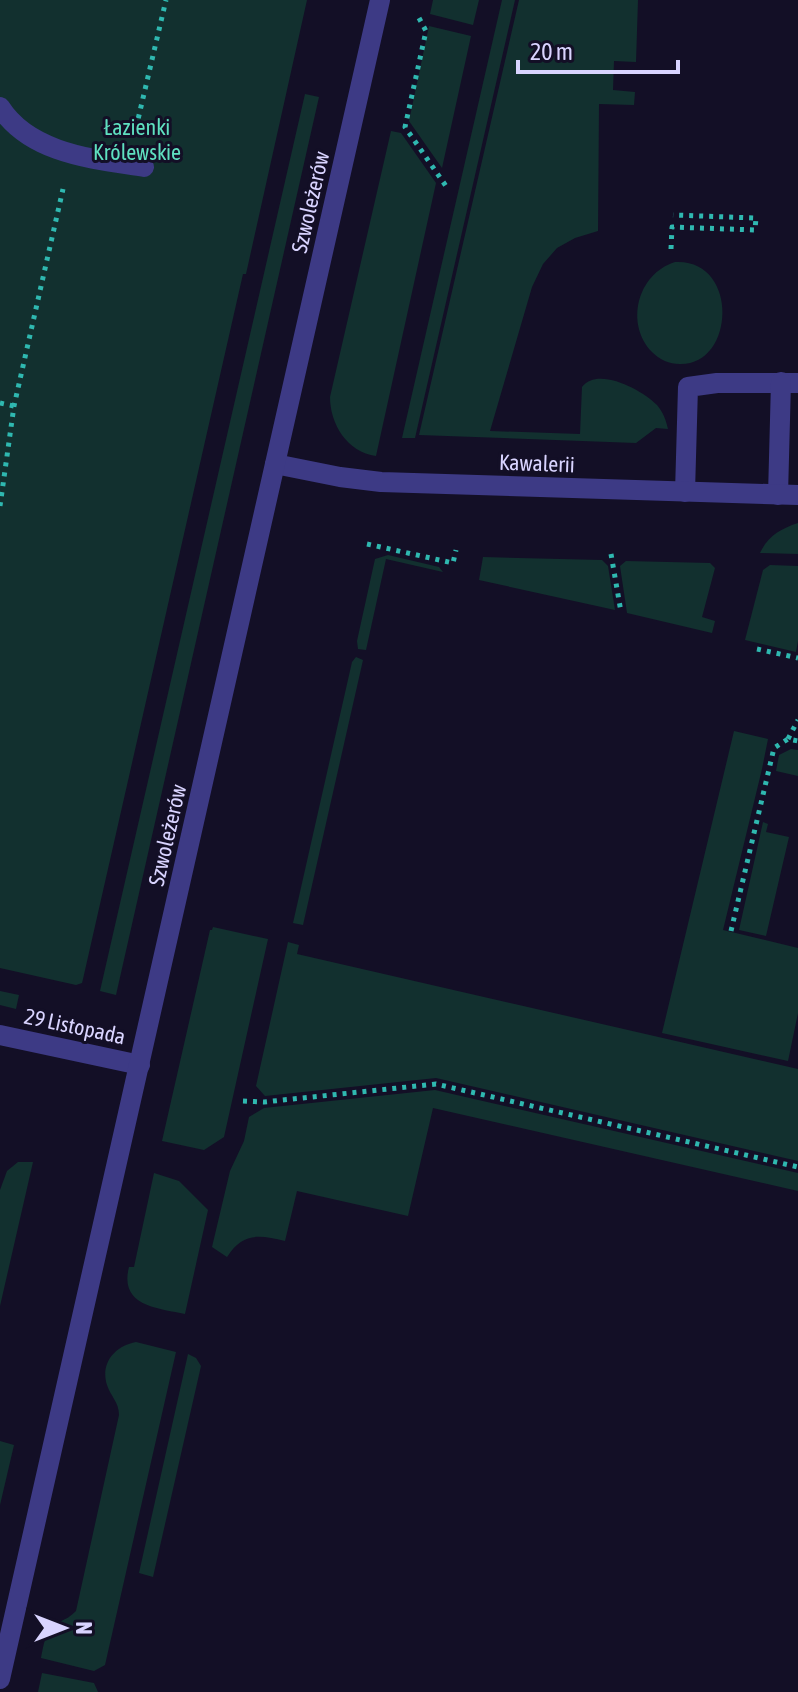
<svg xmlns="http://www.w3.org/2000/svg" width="798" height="1692" font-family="'Asap Condensed',sans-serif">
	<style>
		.green { fill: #12302f }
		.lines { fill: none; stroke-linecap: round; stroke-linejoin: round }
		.path { stroke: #2fb8b0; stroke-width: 5; stroke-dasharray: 4 6; stroke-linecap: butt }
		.service { stroke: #3d3a85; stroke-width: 20 }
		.minor { stroke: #3d3a85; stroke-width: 20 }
		.tertiary { stroke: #3d3a85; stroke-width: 20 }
		.labels { text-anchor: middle; stroke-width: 6; stroke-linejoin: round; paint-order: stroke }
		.park-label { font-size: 22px; fill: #5fe0c0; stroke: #130f26 }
		.street-label { font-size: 22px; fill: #d9d4ff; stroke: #130f26 }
	</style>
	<rect width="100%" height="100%" fill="#130f26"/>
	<g class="green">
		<path d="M 0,0 L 307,0 L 246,274 L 243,274 L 83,979 L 82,983 L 76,985 L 0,968 Z"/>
		<path d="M 433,0 L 479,0 L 473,25 L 430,14 Z"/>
		<path d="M 502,0 L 515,0 L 415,438 L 402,438 Z"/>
		<path d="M 519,0 L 638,0 L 636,62 L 614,61 L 613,90 L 635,92 L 634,105 L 599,104 L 598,231 L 575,238 L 557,248 L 543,264 L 532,287 L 490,431 L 580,434 L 582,387 C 598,366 642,390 657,405 C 663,412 666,420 668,429 L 656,428 L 636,443 L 419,435 Z"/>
		<path d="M 429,26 L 471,36 L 442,168 L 409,121 Z"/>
		<path d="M 305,94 L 319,97 L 116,995 L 100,991 Z"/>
		<path d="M 391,131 L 401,133 L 436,183 L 376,456 C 347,452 330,424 330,397 Z"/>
		<path d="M 675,262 C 739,258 736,365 680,364 C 669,364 660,360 652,352 C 625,324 637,274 675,262 Z"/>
		<path d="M 798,523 L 798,554 L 760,553 C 768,536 780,529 798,523 Z"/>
		<path d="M 388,555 L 439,567 L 443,572 L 386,559 L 366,650 L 358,649 L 357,641 L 375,559 Z"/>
		<path d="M 483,557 L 602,560 L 608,566 L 615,610 L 479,580 Z"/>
		<path d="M 626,561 L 710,563 L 715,568 L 702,617 L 715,621 L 712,633 L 627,613 L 620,566 Z"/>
		<path d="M 770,565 L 798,566 L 798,641 L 796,652 L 745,640 L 763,570 Z"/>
		<path d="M 356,657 L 363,660 L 303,925 L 293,923 L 352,662 Z"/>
		<path d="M 734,731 L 768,739 L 762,769 L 723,930 L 798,948 L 798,1013 L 788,1061 L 662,1033 Z"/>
		<path d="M 791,749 L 798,750 L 798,776 L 776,771 L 779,755 Z"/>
		<path d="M 763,822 L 768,824 L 766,832 L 789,837 L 766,936 L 739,930 Z"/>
		<path d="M 213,927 L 268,939 L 224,1137 L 204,1150 L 162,1141 L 210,930 L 212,930 Z"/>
		<path d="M 288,942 L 299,945 L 297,954 L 798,1069 L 798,1161 L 436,1078 L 265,1096 L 256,1086 Z"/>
		<path d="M 0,991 L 19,995 L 16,1009 L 0,1005 Z"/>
		<path d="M 435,1090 L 798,1173 L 798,1191 L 433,1108 L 408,1216 L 297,1191 L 285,1241 C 259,1235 243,1232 227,1257 L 212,1247 L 230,1171 L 244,1141 L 249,1117 L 264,1108 Z"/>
		<path d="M 18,1162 L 33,1162 L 0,1306 L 0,1190 L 7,1171 Z"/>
		<path d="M 154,1173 L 179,1181 L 208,1210 L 185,1314 C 157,1308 119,1306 129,1267 L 134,1267 Z"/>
		<path d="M 136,1342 L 176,1352 L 105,1665 L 94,1671 L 41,1658 C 44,1644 45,1630 59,1622 C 66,1619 70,1617 76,1611 L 119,1415 C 119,1402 111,1397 107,1385 C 100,1363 115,1346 136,1342 Z"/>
		<path d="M 188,1354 L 196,1358 L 201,1366 L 153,1577 L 139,1573 Z"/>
		<path d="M 0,1441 L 14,1445 L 0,1505 Z"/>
		<path d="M 42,1673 L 94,1683 L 98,1692 L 38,1692 Z"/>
	</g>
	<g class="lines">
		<g class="path">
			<path d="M 419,18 L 426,31 L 405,127 L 448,189"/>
			<path d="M 136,128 L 166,0"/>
			<path d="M 671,249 L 672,227 L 755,230 L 756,218 L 673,215"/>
			<path d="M 0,403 L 14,406"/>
			<path d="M 0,506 L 14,406 L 63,189"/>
			<path d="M 367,544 L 453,563 L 456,550"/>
			<path d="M 611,554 L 621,612"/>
			<path d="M 757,649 L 798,658"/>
			<path d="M 788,739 L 798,720"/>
			<path d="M 731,931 L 774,748 L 788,739 L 798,741"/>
			<path d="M 243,1101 L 264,1102 L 436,1084 L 798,1167"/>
		</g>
		<g class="service">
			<path d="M 0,107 C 30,154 94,159 144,167"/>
			<path d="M 685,492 L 688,387 L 717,383 L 798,383"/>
			<path d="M 778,495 L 781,382"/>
		</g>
		<g class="minor">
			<path d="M 275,464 L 340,477 L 381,482 L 798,495"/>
			<path d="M 0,1035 L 140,1065"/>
		</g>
		<path class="tertiary" d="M 0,1679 L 380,0"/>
	</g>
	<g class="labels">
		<g class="park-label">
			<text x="137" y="135">Łazienki<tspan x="137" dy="25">Królewskie</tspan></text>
		</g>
		<g class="street-label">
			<text transform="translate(310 202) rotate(-77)" y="8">Szwoleżerów</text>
			<text transform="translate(537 463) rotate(2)" y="8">Kawalerii</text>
			<text transform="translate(167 835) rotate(-77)" y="8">Szwoleżerów</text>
			<text transform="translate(75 1026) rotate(12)" y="8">29 Listopada</text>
		</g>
	</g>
	<g transform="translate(64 1628) rotate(90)" stroke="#130f26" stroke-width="6" paint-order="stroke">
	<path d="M0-6L14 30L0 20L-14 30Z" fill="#d9d4ff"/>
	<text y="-12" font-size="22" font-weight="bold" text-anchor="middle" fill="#d9d4ff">N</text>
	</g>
	<path d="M518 60v12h160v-12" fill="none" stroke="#d9d4ff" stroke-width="4"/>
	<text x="530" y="60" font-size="24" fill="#d9d4ff" stroke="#130f26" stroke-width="6" paint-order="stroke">20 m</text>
</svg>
